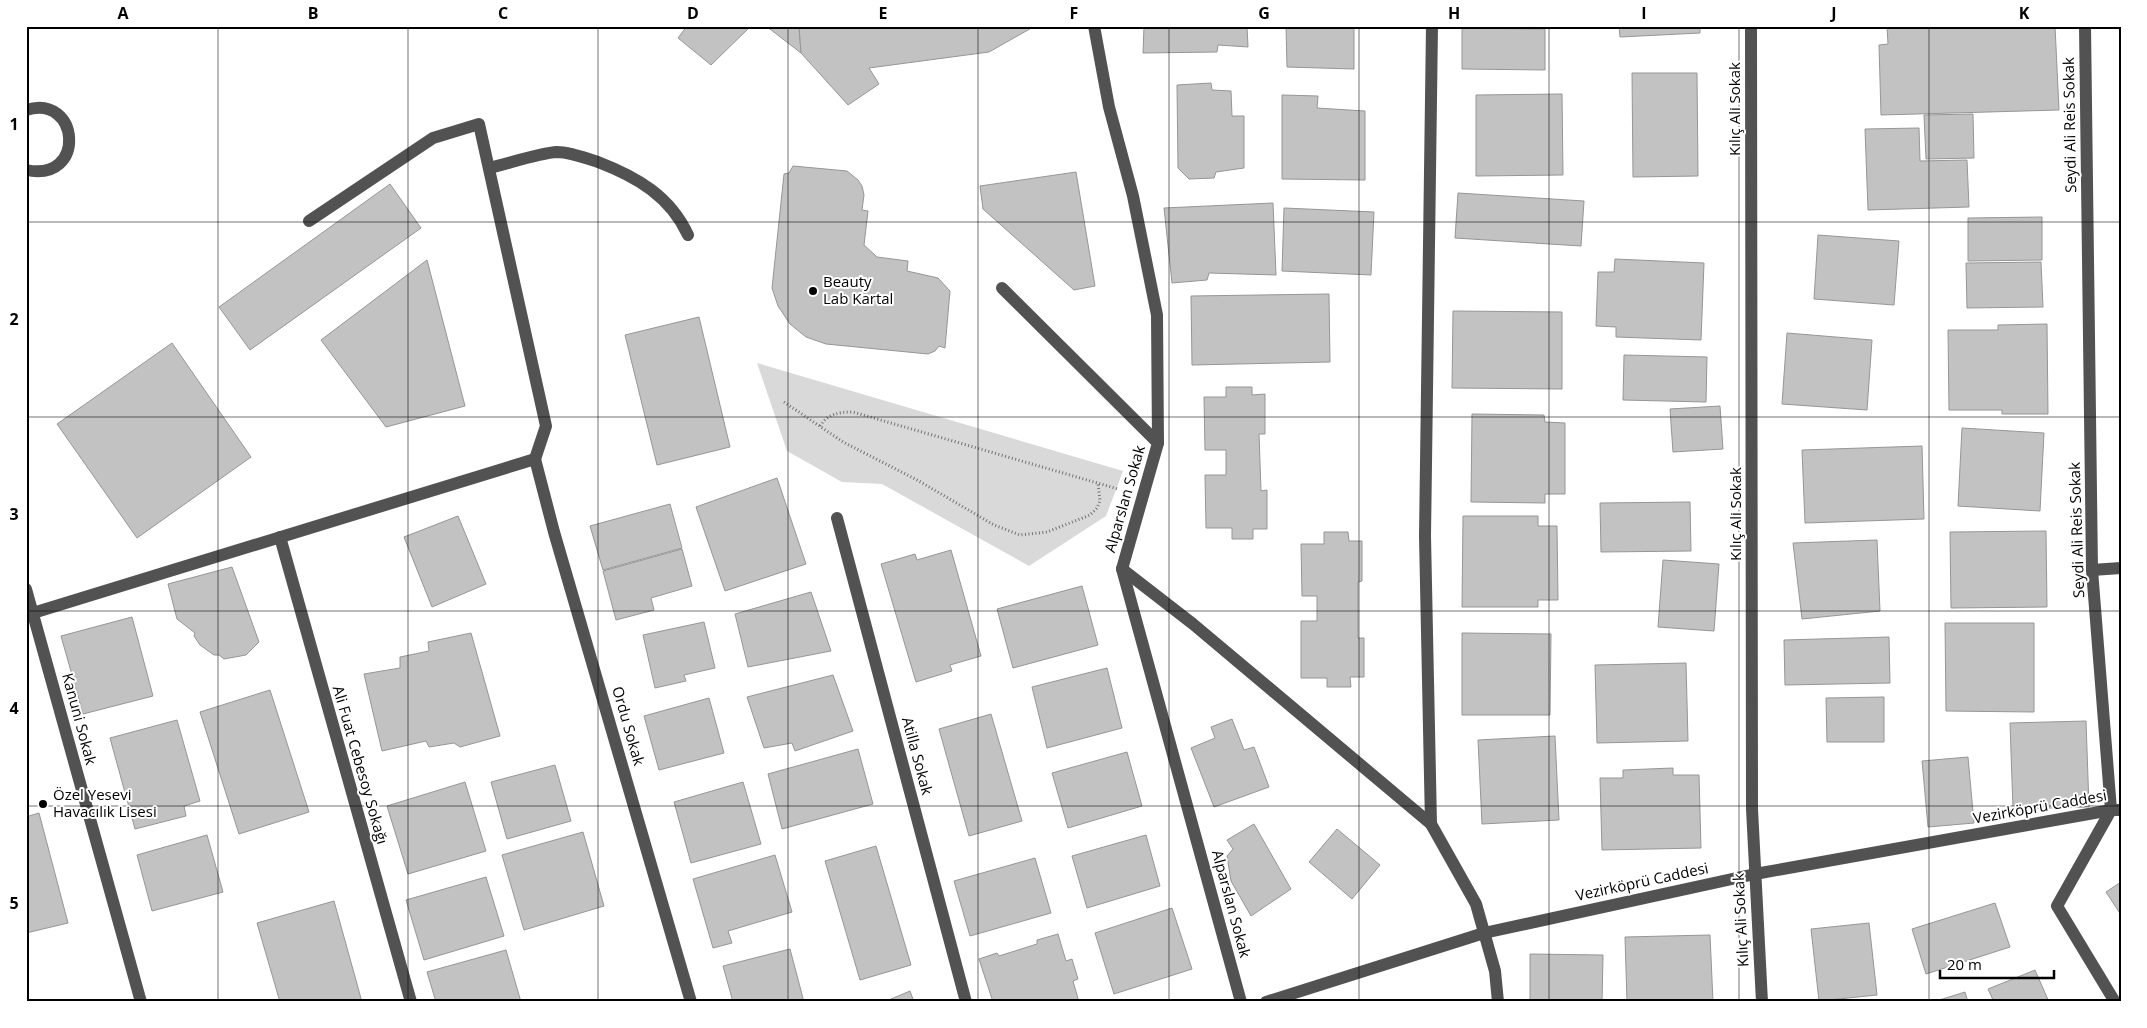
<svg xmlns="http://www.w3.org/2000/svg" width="2147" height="1028" font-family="'Open Sans',sans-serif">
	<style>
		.green { fill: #d9d9d9 }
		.building { fill: #c2c2c2; stroke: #969696 }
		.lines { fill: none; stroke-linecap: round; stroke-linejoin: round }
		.path { stroke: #747474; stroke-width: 3; stroke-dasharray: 1 2.5; stroke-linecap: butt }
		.minor { stroke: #525252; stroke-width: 12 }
		.grid { fill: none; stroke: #000; stroke-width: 1; stroke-opacity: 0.55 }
		.poi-dot { fill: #000; stroke: #fff; stroke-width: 2 }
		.labels { text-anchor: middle; stroke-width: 4; stroke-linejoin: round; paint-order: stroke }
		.street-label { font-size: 15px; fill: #000; stroke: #fff }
		.poi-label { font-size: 15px; fill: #000; stroke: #fff; text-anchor: start }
		.neatline { fill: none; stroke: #000; stroke-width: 2 }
		.grid-label { font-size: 16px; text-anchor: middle; font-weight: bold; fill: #000 }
	</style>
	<rect width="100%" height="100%" fill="#fff"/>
	<path class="green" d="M 757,363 L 1123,471 L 1106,516 L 1029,566 L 882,484 L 842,482 L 787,451 Z"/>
	<g class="building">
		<path d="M 687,26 L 751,26 L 711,65 L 678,38 Z"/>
		<path d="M 766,26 L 799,26 L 801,53 Z"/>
		<path d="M 799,26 L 1035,26 L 989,52 L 869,68 L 879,84 L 848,105 L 801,53 Z"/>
		<path d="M 1144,26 L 1247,26 L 1248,47 L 1218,45 L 1217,52 L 1143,53 Z"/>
		<path d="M 1286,26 L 1354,26 L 1354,69 L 1287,67 Z"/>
		<path d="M 1619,26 L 1700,26 L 1700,33 L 1620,37 Z"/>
		<path d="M 1887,26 L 2055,26 L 2059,110 L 1881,115 L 1879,45 L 1888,44 Z"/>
		<path d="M 1462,28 L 1545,29 L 1545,70 L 1462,69 Z"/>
		<path d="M 1632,73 L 1697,73 L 1698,176 L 1633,177 Z"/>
		<path d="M 1211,83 L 1212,90 L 1231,91 L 1232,116 L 1244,116 L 1244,168 L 1216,172 L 1214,178 L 1189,179 L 1178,168 L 1177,85 Z"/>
		<path d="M 1562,94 L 1563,175 L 1476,176 L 1476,95 Z"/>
		<path d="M 1282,95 L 1318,96 L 1317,108 L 1365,111 L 1365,180 L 1282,179 Z"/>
		<path d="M 1973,114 L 1974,158 L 1926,159 L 1924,115 Z"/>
		<path d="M 1919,128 L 1920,161 L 1967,160 L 1969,207 L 1868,210 L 1865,129 Z"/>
		<path d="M 793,166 L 847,171 L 858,180 L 862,186 L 864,195 L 862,210 L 868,211 L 864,245 L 877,257 L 908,261 L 907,271 L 938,278 L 950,291 L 945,348 L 939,346 L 935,351 L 928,354 L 826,344 L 806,337 L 790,324 L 778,306 L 772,288 L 784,174 L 789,173 Z"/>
		<path d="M 1076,172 L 1095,286 L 1074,290 L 983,209 L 980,186 Z"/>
		<path d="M 390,184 L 421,228 L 250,350 L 219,307 Z"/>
		<path d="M 1458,193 L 1584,201 L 1581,246 L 1455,238 Z"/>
		<path d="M 1273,203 L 1276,275 L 1209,273 L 1207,280 L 1172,283 L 1164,208 Z"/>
		<path d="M 1284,208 L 1374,212 L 1371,275 L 1282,271 Z"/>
		<path d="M 2042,217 L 2042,260 L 1968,261 L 1968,218 Z"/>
		<path d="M 1818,235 L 1899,241 L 1894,305 L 1814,299 Z"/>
		<path d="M 1615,259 L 1704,263 L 1701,340 L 1616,337 L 1616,327 L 1596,326 L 1598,272 L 1614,272 Z"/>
		<path d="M 427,260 L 465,406 L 386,427 L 321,340 Z"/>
		<path d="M 2041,262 L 2043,307 L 1967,308 L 1966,263 Z"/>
		<path d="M 1329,294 L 1330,362 L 1192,365 L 1191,296 Z"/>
		<path d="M 1453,311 L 1562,312 L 1562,389 L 1452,388 Z"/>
		<path d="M 699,317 L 730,447 L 657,465 L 625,335 Z"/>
		<path d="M 2047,324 L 2048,414 L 2002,414 L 2002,410 L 1949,410 L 1948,330 L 1998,330 L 1998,325 Z"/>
		<path d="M 1787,333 L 1872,340 L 1867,410 L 1782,404 Z"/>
		<path d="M 172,343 L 251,457 L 137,538 L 57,424 Z"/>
		<path d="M 1624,355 L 1707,357 L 1706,402 L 1623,400 Z"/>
		<path d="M 1226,387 L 1252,387 L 1252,395 L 1265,394 L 1265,434 L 1259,434 L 1261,491 L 1267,490 L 1267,529 L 1253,529 L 1253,539 L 1232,539 L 1232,528 L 1206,528 L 1205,475 L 1226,475 L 1226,450 L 1205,450 L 1204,397 L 1226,397 Z"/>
		<path d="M 1720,406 L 1723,449 L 1673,452 L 1670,409 Z"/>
		<path d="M 1472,414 L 1544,415 L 1545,422 L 1565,423 L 1565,494 L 1545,494 L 1545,503 L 1471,502 Z"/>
		<path d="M 1962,428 L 2044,433 L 2040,511 L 1958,506 Z"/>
		<path d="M 1922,446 L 1924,519 L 1805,523 L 1802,450 Z"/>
		<path d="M 777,478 L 806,564 L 725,591 L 696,507 Z"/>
		<path d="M 1690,502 L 1691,551 L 1601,552 L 1600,503 Z"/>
		<path d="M 670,504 L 682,548 L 603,570 L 590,526 Z"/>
		<path d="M 458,516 L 486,584 L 432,607 L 404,537 Z"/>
		<path d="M 1463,516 L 1538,516 L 1538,526 L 1557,526 L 1558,600 L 1538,600 L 1538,607 L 1462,607 Z"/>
		<path d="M 2046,531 L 2047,607 L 1951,608 L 1950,532 Z"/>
		<path d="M 1324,532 L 1348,532 L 1349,541 L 1362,541 L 1362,581 L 1358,582 L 1358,638 L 1364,638 L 1364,677 L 1350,677 L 1351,687 L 1327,687 L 1327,678 L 1301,678 L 1301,621 L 1317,621 L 1317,596 L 1302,596 L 1301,544 L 1324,544 Z"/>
		<path d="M 1877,540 L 1880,611 L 1802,619 L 1793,543 Z"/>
		<path d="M 682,549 L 692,586 L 651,598 L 654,610 L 616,620 L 603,571 Z"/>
		<path d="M 951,550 L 981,656 L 950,665 L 952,671 L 916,682 L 881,564 L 915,554 L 917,560 Z"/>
		<path d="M 1663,560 L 1719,564 L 1714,631 L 1658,627 Z"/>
		<path d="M 232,567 L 259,642 L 246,655 L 224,659 L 219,655 L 214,655 L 200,645 L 194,636 L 195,633 L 177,619 L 168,584 Z"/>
		<path d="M 1082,586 L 1098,645 L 1013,668 L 997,609 Z"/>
		<path d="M 811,592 L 831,651 L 748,667 L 735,614 Z"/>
		<path d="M 132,617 L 153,696 L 83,714 L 61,636 Z"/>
		<path d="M 704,622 L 715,668 L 684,675 L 686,681 L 655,688 L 643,635 Z"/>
		<path d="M 1945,623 L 2034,623 L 2034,712 L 1946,711 Z"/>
		<path d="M 471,633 L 500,736 L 460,747 L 454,743 L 429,747 L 426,741 L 382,751 L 364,674 L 400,668 L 400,657 L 429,651 L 428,642 Z"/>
		<path d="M 1462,633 L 1551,634 L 1550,715 L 1462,715 Z"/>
		<path d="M 1889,637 L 1890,683 L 1785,685 L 1784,640 Z"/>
		<path d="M 1686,663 L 1688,741 L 1597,743 L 1595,665 Z"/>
		<path d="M 1107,668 L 1122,728 L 1047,748 L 1032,687 Z"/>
		<path d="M 833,675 L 853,731 L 795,751 L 792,743 L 764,748 L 747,697 Z"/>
		<path d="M 270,690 L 309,812 L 239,834 L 200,712 Z"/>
		<path d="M 1884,697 L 1884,742 L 1827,742 L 1826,698 Z"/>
		<path d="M 709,698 L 724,753 L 659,770 L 644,716 Z"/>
		<path d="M 991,714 L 1022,821 L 969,836 L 939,729 Z"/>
		<path d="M 1232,719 L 1244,750 L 1254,747 L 1269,787 L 1214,807 L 1191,748 L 1215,738 L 1211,727 Z"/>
		<path d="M 177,720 L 200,801 L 184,806 L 186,816 L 135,829 L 110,738 Z"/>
		<path d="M 2086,721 L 2089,807 L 2013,809 L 2010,723 Z"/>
		<path d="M 1555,736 L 1559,820 L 1482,824 L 1478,740 Z"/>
		<path d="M 858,749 L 873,804 L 782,829 L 768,774 Z"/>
		<path d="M 1127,752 L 1142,806 L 1068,828 L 1052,773 Z"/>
		<path d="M 1968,757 L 1974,823 L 1928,827 L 1922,761 Z"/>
		<path d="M 555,765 L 571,821 L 507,839 L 491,782 Z"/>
		<path d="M 1673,768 L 1673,775 L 1699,775 L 1701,848 L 1602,850 L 1600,778 L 1623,778 L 1623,770 Z"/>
		<path d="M 465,782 L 486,851 L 408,874 L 387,806 Z"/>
		<path d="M 743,782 L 761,844 L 691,863 L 674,802 Z"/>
		<path d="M 26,806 L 29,816 L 39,813 L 68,923 L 26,933 Z"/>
		<path d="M 1254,824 L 1291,889 L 1251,916 L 1231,881 L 1227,856 L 1233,849 L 1227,840 Z"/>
		<path d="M 1337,829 L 1380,865 L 1352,899 L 1309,862 Z"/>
		<path d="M 583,832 L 604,906 L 524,930 L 502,855 Z"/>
		<path d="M 207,835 L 223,892 L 152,911 L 137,855 Z"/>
		<path d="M 1146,835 L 1160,886 L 1087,908 L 1072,856 Z"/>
		<path d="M 876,846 L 911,965 L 860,980 L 825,861 Z"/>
		<path d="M 775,855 L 792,912 L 728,931 L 732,943 L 713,948 L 693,879 Z"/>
		<path d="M 1035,858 L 1051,913 L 970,936 L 954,881 Z"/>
		<path d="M 486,877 L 504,936 L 424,960 L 406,900 Z"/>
		<path d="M 2121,882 L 2121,915 L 2106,892 Z"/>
		<path d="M 334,901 L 362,1002 L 280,1002 L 257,923 Z"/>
		<path d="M 1995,903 L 2010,947 L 1926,974 L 1912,929 Z"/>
		<path d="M 1172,908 L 1192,969 L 1114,994 L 1095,933 Z"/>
		<path d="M 1869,923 L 1877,995 L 1819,1001 L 1811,929 Z"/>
		<path d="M 1058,934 L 1066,961 L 1072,959 L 1078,979 L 1073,981 L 1079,1002 L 993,1002 L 979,959 L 997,953 L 999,956 L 1037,944 L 1037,940 Z"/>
		<path d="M 1710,935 L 1713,1002 L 1627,1002 L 1625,937 Z"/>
		<path d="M 790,949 L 804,1002 L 733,1002 L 723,966 Z"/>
		<path d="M 506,950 L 521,1002 L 436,1002 L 427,972 Z"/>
		<path d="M 1530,954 L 1603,955 L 1602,1002 L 1530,1002 Z"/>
		<path d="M 2035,970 L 2049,1002 L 1994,1002 L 1988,989 Z"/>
		<path d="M 910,991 L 914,1002 L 884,1002 Z"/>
		<path d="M 1965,992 L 1968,1002 L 1933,1002 Z"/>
	</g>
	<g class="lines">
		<g class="path">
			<path d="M 784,402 L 843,442 L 919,481 L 994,525 L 1020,535 L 1047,532 L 1090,515 L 1097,508 L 1100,501 L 1098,483"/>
			<path d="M 820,426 C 828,414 838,412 853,412 L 1118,489"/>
		</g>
		<g class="minor">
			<path d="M 1094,26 L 1109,107 L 1133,196 L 1157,315 L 1158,443 L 1122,569 L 1241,1002"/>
			<path d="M 1432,26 L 1425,536 L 1431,824 L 1476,904 L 1495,971 L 1498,1002"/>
			<path d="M 1751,26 L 1752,809 L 1762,1002"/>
			<path d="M 2085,26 L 2092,570 L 2111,810 L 2057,906 L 2115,1002"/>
			<path d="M 26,110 C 80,93 87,183 26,170"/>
			<path d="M 489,168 C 507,164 539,153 557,152 C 569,152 586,158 598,162 C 637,177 670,196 688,235"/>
			<path d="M 309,221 L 433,138 L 479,124 L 546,426 L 535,459"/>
			<path d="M 1002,288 L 1158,443"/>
			<path d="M 535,459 L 554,532 L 691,1002"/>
			<path d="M 837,518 L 966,1002"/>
			<path d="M 280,537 L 411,1002"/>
			<path d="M 1122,569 L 1193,624 L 1431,824"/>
			<path d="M 2092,570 L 2121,568"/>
			<path d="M 26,589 L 141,1002"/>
			<path d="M 33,613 L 535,459"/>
			<path d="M 1266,1002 L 1484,933 L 1755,874 L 2111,810 L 2121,810"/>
		</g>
	</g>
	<path class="grid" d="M 218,26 L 218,1002M 408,26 L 408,1002M 598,26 L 598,1002M 788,26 L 788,1002M 978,26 L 978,1002M 1169,26 L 1169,1002M 1359,26 L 1359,1002M 1549,26 L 1549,1002M 1739,26 L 1739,1002M 1929,26 L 1929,1002M 26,222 L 2121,222M 26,417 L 2121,417M 26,611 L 2121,611M 26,806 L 2121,806"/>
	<g class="poi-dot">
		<circle cx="813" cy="291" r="5"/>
		<circle cx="43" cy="804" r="5"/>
	</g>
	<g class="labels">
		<g class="street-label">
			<text transform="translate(1735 109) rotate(-90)" y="5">Kılıç Ali Sokak</text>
			<text transform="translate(2070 125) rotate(-91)" y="5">Seydi Ali Reis Sokak</text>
			<text transform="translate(1125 499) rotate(-74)" y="5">Alparslan Sokak</text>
			<text transform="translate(1736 514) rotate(-90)" y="5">Kılıç Ali Sokak</text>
			<text transform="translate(2077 530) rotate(-92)" y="5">Seydi Ali Reis Sokak</text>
			<text transform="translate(79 719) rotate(75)" y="5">Kanuni Sokak</text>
			<text transform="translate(628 726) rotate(74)" y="5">Ordu Sokak</text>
			<text transform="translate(917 756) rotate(75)" y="5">Atilla Sokak</text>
			<text transform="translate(360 765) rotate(74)" y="5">Ali Fuat Cebesoy Sokağı</text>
			<text transform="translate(2040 807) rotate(-10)" y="5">Vezirköprü Caddesi</text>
			<text transform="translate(1642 882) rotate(-12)" y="5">Vezirköprü Caddesi</text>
			<text transform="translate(1231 904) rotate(75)" y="5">Alparslan Sokak</text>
			<text transform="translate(1741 920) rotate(-93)" y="5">Kılıç Ali Sokak</text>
		</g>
		<g class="poi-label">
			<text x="823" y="287">Beauty<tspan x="823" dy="17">Lab Kartal</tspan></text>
			<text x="53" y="800">Özel Yesevi<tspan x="53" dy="17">Havacılık Lisesi</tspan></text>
		</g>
	</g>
	<rect width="2147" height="1028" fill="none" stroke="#ffffff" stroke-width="55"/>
	<path d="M1940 970v8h114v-8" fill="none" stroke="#000000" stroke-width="2.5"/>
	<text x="1947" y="970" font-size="15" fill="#000000" stroke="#ffffff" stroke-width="4" paint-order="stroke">20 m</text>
	<rect x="28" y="28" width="2092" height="972" class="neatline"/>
	<g class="grid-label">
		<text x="123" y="19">A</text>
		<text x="313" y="19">B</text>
		<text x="503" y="19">C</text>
		<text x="693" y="19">D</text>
		<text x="883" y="19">E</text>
		<text x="1074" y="19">F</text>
		<text x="1264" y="19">G</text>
		<text x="1454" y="19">H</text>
		<text x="1644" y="19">I</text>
		<text x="1834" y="19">J</text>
		<text x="2024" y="19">K</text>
		<text x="14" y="130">1</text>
		<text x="14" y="325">2</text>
		<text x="14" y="520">3</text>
		<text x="14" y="714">4</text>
		<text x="14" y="909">5</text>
	</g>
</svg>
